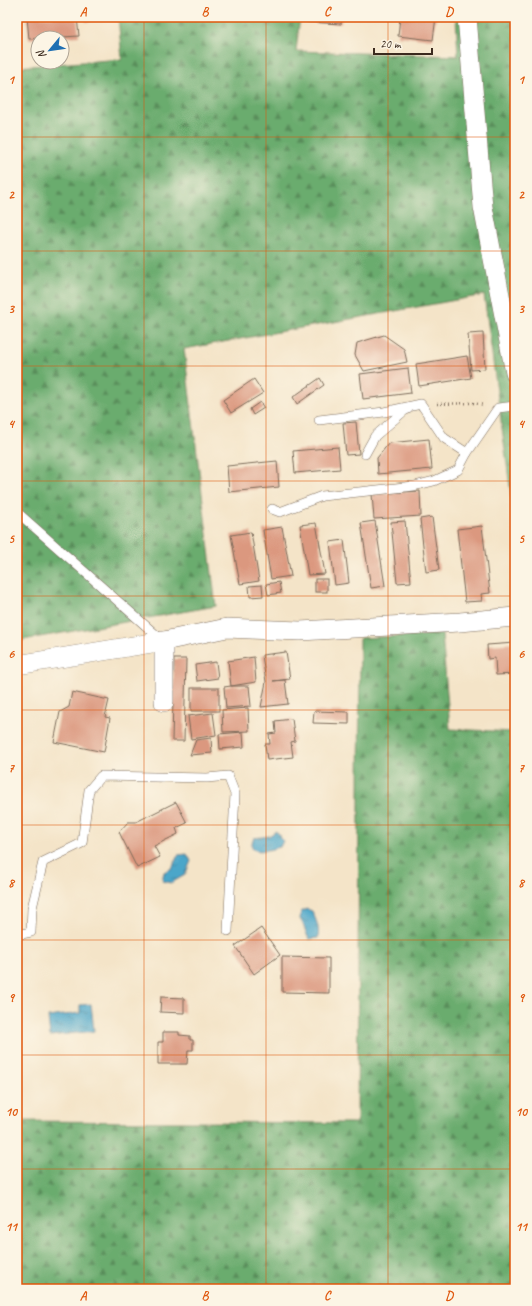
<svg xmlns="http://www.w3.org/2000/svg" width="532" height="1306" font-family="Caveat,sans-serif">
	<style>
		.forest { fill: url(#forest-firs); stroke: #536b46 }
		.water { fill: url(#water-ripples); stroke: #436874 }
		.building { fill: #db987f }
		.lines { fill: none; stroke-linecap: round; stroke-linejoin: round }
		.lane-casing { stroke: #7c6b5a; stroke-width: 10 }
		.street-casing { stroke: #7c6b5a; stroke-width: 20 }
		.path { stroke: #7c6b5a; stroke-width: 2.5; stroke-dasharray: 1 3; stroke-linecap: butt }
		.lane { stroke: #fff; stroke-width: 9 }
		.street { stroke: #fff; stroke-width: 19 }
		.grid { fill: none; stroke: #df570d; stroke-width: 1; stroke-opacity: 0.55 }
		.neatline { fill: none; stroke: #df570d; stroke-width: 1.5 }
		.grid-label { font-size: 13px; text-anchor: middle; font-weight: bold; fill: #df570d }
	</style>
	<defs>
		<pattern id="forest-firs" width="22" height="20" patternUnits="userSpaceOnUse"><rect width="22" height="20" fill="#6bac6e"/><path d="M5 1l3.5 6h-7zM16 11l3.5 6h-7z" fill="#598c5a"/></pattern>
		<pattern id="water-ripples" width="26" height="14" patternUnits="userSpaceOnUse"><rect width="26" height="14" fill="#4ba6c9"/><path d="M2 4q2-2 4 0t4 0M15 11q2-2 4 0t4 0" fill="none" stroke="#4087a3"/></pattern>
	</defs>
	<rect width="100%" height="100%" fill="#fcf5e5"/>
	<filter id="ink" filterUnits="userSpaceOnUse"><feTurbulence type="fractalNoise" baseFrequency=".025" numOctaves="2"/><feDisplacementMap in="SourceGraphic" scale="8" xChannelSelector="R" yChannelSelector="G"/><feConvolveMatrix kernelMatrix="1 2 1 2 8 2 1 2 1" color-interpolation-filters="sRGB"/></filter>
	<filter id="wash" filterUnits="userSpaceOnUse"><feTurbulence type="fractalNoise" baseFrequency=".012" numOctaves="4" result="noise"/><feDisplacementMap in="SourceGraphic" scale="16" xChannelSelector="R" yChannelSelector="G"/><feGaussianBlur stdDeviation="0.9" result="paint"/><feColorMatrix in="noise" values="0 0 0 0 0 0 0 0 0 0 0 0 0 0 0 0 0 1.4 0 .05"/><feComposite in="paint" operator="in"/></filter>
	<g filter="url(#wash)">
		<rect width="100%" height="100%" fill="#f4e4c8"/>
		<g class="forest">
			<path d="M 118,17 L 300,17 L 296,51 L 458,56 L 456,17 L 515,17 L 515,524 L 484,295 L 184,349 L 216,606 L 17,641 L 17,67 L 122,59 Z"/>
			<path d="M 442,634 L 450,729 L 515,732 L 515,1289 L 17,1289 L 17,1121 L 357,1123 L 360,638 Z"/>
		</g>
		<g class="water">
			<path d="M 276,831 L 283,841 L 280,847 C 272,849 244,858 254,838 L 269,836 Z"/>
			<path d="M 187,854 L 191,861 L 185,875 L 171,883 L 162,881 L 164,872 L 172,868 L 178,855 Z"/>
			<path d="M 307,909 L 312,911 C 316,920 320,928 318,938 L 309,939 C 305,932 305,926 300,919 L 301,912 Z"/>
			<path d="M 91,1004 L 94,1031 L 50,1036 L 48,1017 L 80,1013 L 80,1005 Z"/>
		</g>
		<g id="blocks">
			<g class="building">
				<path d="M 27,17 L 77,17 L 79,36 L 29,39 Z"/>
				<path d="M 85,17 L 99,17 L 99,20 L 86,22 Z"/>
				<path d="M 307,17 L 342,17 L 341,24 L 307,22 Z"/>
				<path d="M 400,17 L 436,17 L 433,40 L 398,36 Z"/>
				<path d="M 483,333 L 485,369 L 471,370 L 468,334 Z"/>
				<path d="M 384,335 L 404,349 L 407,362 L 364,371 L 355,355 L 357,343 Z"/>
				<path d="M 467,356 L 471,378 L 419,386 L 416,364 Z"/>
				<path d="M 408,368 L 411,393 L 363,399 L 360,374 Z"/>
				<path d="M 320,378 L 324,385 L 297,404 L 293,397 Z"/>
				<path d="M 254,379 L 263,393 L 231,413 L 223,400 Z"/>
				<path d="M 260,402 L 264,408 L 253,415 L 250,409 Z"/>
				<path d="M 356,422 L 359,454 L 346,455 L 343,423 Z"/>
				<path d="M 429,439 L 432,469 L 378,474 L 377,458 L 389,443 Z"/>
				<path d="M 338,447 L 340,469 L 295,473 L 293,451 Z"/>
				<path d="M 277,461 L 279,487 L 229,492 L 227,466 Z"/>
				<path d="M 420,491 L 421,516 L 374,519 L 372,494 Z"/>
				<path d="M 432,517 L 439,570 L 426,572 L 420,519 Z"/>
				<path d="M 375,521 L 385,586 L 371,588 L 361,523 Z"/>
				<path d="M 405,521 L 411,582 L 397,583 L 391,522 Z"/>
				<path d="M 316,523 L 325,574 L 308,575 L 300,525 Z"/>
				<path d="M 482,526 L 490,593 L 481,594 L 482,601 L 465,602 L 457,529 Z"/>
				<path d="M 282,527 L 291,576 L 271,579 L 263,530 Z"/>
				<path d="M 251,532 L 259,581 L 240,584 L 231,535 Z"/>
				<path d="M 344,540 L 349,583 L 335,585 L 330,542 Z"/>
				<rect x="315" y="579" width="12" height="13"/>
				<path d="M 279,582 L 281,593 L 268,595 L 266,584 Z"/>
				<path d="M 262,585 L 263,596 L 250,597 L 249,586 Z"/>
				<path d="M 515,643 L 515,674 L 496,675 L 495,658 L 488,659 L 487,645 Z"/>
				<path d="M 286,652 L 290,679 L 273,681 L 285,680 L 288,704 L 261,707 L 266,682 L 262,655 Z"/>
				<path d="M 254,657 L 256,682 L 231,686 L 249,686 L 251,706 L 226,708 L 224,687 L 231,686 L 228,661 Z"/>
				<path d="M 174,659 L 186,659 L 184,741 L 172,741 Z"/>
				<path d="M 216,662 L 218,678 L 197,681 L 195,665 Z"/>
				<rect x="191" y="688" width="28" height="23"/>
				<path d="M 72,692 L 109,700 L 105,717 L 110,718 L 104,752 L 54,742 L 60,712 L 69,707 Z"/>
				<path d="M 248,708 L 249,731 L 223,732 L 222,710 Z"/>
				<path d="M 314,711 L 349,712 L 349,724 L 313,723 Z"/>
				<path d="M 213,713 L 216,735 L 191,739 L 188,716 Z"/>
				<path d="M 292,719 L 295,741 L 291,742 L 293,757 L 267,760 L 265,744 L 270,744 L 269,734 L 276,733 L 275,721 Z"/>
				<path d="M 243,732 L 244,747 L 220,749 L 219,734 Z"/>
				<path d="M 211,738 L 212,753 L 190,755 L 196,740 Z"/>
				<path d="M 176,802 L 187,823 L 176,828 L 178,834 L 154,846 L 160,857 L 137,868 L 119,832 L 128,822 L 136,822 Z"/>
				<path d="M 261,928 L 280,955 L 254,974 L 235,946 Z"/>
				<path d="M 282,957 L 329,958 L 329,993 L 282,992 Z"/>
				<path d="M 161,997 L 184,998 L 184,1013 L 160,1012 Z"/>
				<path d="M 163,1032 L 179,1032 L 179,1035 L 190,1036 L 190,1040 L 193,1040 L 193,1050 L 188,1050 L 187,1064 L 158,1064 L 158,1042 L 163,1042 Z"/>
			</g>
		</g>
	</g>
	<g filter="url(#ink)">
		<use href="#blocks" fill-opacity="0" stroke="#7c6b5a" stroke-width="1"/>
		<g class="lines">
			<g class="lane-casing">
				<g id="lane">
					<path d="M 319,420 L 384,412 L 421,404 L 444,438 L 467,453"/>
					<path d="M 365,454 L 375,436 L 404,411 L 408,409"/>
					<path d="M 272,509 L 280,512 L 322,496 L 414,486 L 434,481 L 458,470 L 467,453 L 498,408 L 515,406"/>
					<path d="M 17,512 L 163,641"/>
					<path d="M 17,935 L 31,932 L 32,908 L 43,862 L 82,843 L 89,790 L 101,776 L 207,778 L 228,776 L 235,794 L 228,931"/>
				</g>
			</g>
			<g class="street-casing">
				<g id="street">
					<path d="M 467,17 L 483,207 L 515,373"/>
					<path d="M 164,641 L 164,702"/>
					<path d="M 17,665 L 164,641 L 227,628 L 300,631 L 460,622 L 515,617"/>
				</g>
			</g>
			<path class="path" d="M 437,404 L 473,403 L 484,405"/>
			<use href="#lane" class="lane"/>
			<use href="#street" class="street"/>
		</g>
	</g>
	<path class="grid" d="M 144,17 L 144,1289M 266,17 L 266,1289M 388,17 L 388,1289M 17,137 L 515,137M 17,251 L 515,251M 17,366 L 515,366M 17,481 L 515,481M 17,596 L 515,596M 17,710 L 515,710M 17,825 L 515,825M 17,940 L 515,940M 17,1055 L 515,1055M 17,1169 L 515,1169"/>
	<rect width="532" height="1306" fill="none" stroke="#fcf5e5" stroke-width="44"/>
	<g transform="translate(50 50) rotate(241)"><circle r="19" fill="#fcf5e5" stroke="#afa495"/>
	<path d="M0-3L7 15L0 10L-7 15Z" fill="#1f6fb2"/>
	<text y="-6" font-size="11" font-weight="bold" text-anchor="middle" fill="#3b2a1e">N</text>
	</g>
	<path d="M374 48v6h58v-6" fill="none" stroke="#3b2a1e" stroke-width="2"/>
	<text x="380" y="48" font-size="12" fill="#3b2a1e" stroke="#fcf5e5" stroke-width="3" paint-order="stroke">20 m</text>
	<rect x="22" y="22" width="488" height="1262" class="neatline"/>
	<g class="grid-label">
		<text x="83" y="16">A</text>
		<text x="205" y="16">B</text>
		<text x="327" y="16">C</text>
		<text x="449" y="16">D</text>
		<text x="11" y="84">1</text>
		<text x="521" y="84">1</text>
		<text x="11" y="199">2</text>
		<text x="521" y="199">2</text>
		<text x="11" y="313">3</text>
		<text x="521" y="313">3</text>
		<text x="11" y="428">4</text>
		<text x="521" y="428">4</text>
		<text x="11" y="543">5</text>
		<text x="521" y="543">5</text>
		<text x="11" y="658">6</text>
		<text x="521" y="658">6</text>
		<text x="11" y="772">7</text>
		<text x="521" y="772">7</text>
		<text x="11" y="887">8</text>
		<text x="521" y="887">8</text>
		<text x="11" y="1002">9</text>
		<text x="521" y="1002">9</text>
		<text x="11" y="1116">10</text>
		<text x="521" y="1116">10</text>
		<text x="11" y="1231">11</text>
		<text x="521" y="1231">11</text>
		<text x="83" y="1300">A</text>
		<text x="205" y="1300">B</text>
		<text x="327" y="1300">C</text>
		<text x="449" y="1300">D</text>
	</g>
</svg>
